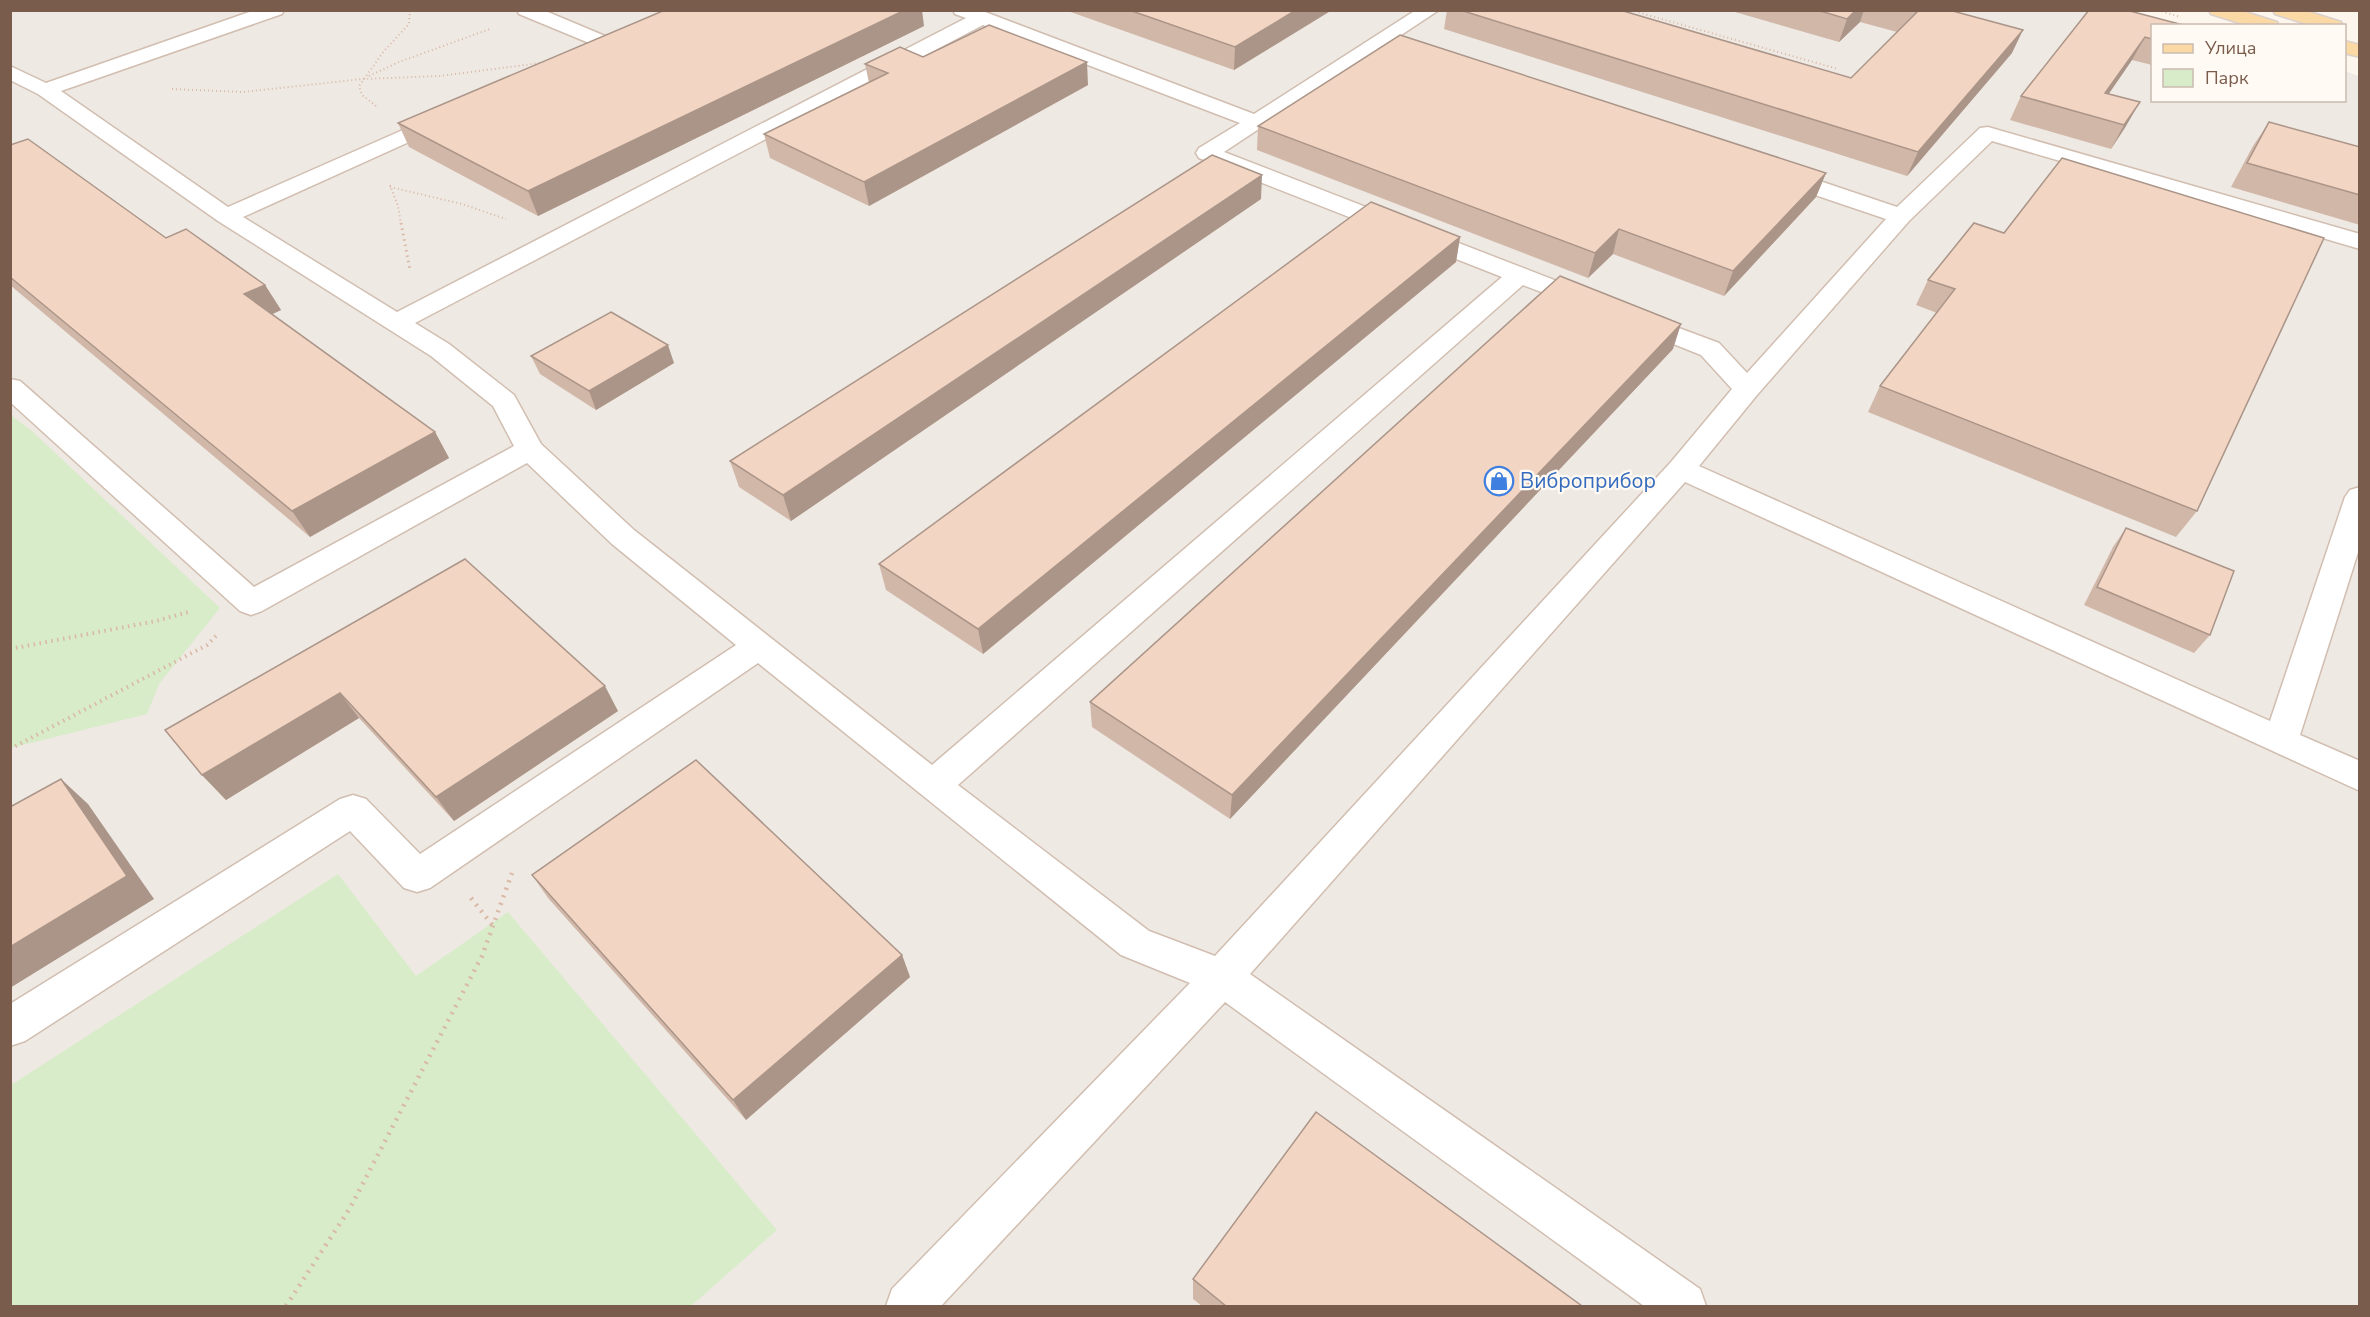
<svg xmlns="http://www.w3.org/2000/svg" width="2370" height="1317" font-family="'Nunito Sans',sans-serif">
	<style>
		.industrial { fill: #efe9e4 }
		.green { fill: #d8ecc9 }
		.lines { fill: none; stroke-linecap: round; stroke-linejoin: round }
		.service-casing { stroke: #d1beb0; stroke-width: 3 }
		.primary-casing { stroke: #dad1cd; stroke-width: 3 }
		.path-far3 { stroke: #d9b8a5; stroke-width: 2; stroke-dasharray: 1 3; stroke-linecap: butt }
		.path-far2 { stroke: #d9b8a5; stroke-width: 3; stroke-dasharray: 1.5 4; stroke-linecap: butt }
		.path-far1 { stroke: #d9b8a5; stroke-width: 4; stroke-dasharray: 1.5 4.5; stroke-linecap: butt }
		.path { stroke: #d9b8a5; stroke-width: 4.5; stroke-dasharray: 2 6; stroke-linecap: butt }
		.service { fill: #fff; fill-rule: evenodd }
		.primary { fill: #fbd9a5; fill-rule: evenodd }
		.wall { fill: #d1b7a8 }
		.shaded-wall { fill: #aa9588 }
		.building { fill: #f3d5c3; stroke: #aa9588; stroke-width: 1.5 }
		.labels { text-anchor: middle; stroke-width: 4.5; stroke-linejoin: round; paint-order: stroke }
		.shop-label { font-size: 21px; fill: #366cbe; stroke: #fffaf3; text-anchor: start }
	</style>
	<rect width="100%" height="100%" fill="#fdf6ec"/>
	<path class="industrial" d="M 2130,10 L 2184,25 L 2152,26 L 2152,100 L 2344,100 L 2345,71 L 2359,76 L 2359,1306 L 11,1306 L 10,11 Z"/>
	<g class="green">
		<path d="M 11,415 L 33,432 L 220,608 L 159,684 L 147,714 L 11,748 Z"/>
		<path d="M 338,874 L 416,976 L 508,912 L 777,1230 L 691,1306 L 11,1306 L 11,1085 Z"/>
	</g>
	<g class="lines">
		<g class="service-casing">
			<g id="service">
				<path d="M 255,10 L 284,10 L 282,14 L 61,91 L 228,207 L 437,115 L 444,113 L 451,115 L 455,119 L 451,123 L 243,217 L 397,312 L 966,18 L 955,14 L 953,10 L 980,10 L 1254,114 L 1416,10 L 1439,10 L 1224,152 L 1598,297 L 1602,302 L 1598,307 L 1589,310 L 1523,285 L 958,785 L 1149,931 L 1215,956 L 1671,462 L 1732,389 L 1701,355 L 1626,325 L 1622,320 L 1626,315 L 1635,312 L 1644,315 L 1719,343 L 1747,373 L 1886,219 L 1768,179 L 1765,174 L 1768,169 L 1776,167 L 1784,169 L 1897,207 L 1980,128 L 1988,127 L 2360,234 L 2360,249 L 1992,141 L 1909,221 L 1757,395 L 1699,466 L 2270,721 L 2345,497 L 2350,490 L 2360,487 L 2360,546 L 2300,735 L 2360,761 L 2360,791 L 1685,482 L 1250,974 L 1700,1289 L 1706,1306 L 1644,1306 L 1225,1002 L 941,1306 L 886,1306 L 892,1289 L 1190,983 L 1121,955 L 758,663 L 430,888 L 417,892 L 404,888 L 350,831 L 25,1041 L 10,1046 L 10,1004 L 340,799 L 353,795 L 366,799 L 420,854 L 736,645 L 612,544 L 527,463 L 262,611 L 251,615 L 240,611 L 10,402 L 10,379 L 20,381 L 254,587 L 514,446 L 493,406 L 431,356 L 218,221 L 38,94 L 10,80 L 10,66 L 46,83 ZM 983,25 L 1240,123 L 1199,148 L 1196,153 L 1199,158 L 1502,277 L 932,765 L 634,530 L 541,444 L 514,395 L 449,344 L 415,323 Z"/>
				<path d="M 517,10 L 543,10 L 617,41 L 620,45 L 617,49 L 589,62 L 575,62 L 572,58 L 575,54 L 594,45 L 519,14 Z"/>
			</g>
		</g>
		<g class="primary-casing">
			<g id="primary">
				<path d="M 2209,10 L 2239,10 L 2277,22 L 2279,26 L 2249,26 L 2211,14 Z"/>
				<path d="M 2273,10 L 2303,10 L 2341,22 L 2343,26 L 2313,26 L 2275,14 Z"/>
				<path d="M 2344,41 L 2360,45 L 2360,57 L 2344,53 Z"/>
			</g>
		</g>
		<g class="path-far3">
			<path d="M 1638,10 L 1637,12 L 1838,69"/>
			<path d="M 2158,10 L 2180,17"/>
			<path d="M 369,76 L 399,62 L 490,29"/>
			<path d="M 172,89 L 243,92 L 363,79 L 440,76 L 540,63"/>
			<path d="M 376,106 L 362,95 L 359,86 L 384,51 L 409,24 L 410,10"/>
			<path d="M 390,185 L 398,206 L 401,224"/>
			<path d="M 390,187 L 462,204 L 506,219"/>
		</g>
		<path class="path-far2" d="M 401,223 L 410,270"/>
		<g class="path-far1">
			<path d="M 10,649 L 156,621 L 192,611"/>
			<path d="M 10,749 L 207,645 L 217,635"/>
		</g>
		<g class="path">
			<path d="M 471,898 L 493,926"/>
			<path d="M 286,1306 L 350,1208 L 482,956 L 512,873"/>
		</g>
		<use href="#service" class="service"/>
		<use href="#primary" class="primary"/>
	</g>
	<g class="wall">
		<path d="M 1065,10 L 1332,10 L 1234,70 Z"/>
		<path d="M 1447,10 L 1620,10 L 1851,78 L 1897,32 L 1860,22 L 1839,42 L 1728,10 L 1949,10 L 2012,53 L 1907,176 L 1444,29 Z"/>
		<path d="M 924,26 L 538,216 L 409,147 L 398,123 Z"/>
		<path d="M 2152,26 L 2152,65 L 2132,60 L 2108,94 L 2126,126 L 2111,149 L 2010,120 L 2021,96 Z"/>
		<path d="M 923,57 L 1088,85 L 869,206 L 770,158 L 764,134 L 869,83 L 865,64 Z"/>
		<path d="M 2269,122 L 2358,146 L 2360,143 L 2360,225 L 2231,187 L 2253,146 Z"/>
		<path d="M 1258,126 L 1826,173 L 1816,197 L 1724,296 L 1613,254 L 1588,278 L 1257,150 Z"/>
		<path d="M 10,145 L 166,238 L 265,285 L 281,310 L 272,314 L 435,432 L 449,458 L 310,537 L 10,285 Z"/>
		<path d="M 1261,199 L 791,521 L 739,487 L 730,461 Z"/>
		<path d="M 1974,223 L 2197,511 L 2176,537 L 1868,412 L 1880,386 L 1937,313 L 1916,305 L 1928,280 Z"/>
		<path d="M 1460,237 L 1456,262 L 983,654 L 886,590 L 879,564 Z"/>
		<path d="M 1673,349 L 1230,819 L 1092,727 L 1090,702 Z"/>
		<path d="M 531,356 L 674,363 L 596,410 L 540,374 Z"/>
		<path d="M 2126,528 L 2210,635 L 2194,653 L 2084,605 L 2113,547 Z"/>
		<path d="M 465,559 L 618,711 L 454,821 L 359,718 L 226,800 L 202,775 Z"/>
		<path d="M 532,875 L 902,955 L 910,977 L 746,1120 L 548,898 Z"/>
		<path d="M 1193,1279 L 1582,1306 L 1202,1306 L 1193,1299 Z"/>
	</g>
	<g class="shaded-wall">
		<path d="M 905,10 L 922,10 L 924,26 L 538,216 L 528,191 Z"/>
		<path d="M 1296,10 L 1332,10 L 1234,70 L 1235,47 Z"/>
		<path d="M 1856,10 L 1864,10 L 1860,22 L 1839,42 L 1847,19 Z"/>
		<path d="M 2023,30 L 2012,53 L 1907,176 L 1918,152 Z"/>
		<path d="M 2145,37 L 2132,60 L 2093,117 L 2105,93 Z"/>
		<path d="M 1087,62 L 1088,85 L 869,206 L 864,182 Z"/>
		<path d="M 2140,102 L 2126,126 L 2111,149 L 2124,125 Z"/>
		<path d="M 1826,173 L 1816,197 L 1724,296 L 1733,271 Z"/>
		<path d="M 1262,175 L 1261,199 L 791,521 L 783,495 Z"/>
		<path d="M 1619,229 L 1613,254 L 1588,278 L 1595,253 Z"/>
		<path d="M 1460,237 L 1456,262 L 983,654 L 978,629 Z"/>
		<path d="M 265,285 L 281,310 L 260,320 L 244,294 Z"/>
		<path d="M 1681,324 L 1673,349 L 1230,819 L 1232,795 Z"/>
		<path d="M 668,345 L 674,363 L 596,410 L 589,391 Z"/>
		<path d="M 435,432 L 449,458 L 310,537 L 292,511 Z"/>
		<path d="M 605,686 L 618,711 L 454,821 L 436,797 Z"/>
		<path d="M 340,693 L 359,718 L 226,800 L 202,775 Z"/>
		<path d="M 61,779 L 88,804 L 154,899 L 10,988 L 10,947 Z"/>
		<path d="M 902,955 L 910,977 L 746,1120 L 733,1100 Z"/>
	</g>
	<g class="building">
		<path d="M 665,10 L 905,10 L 528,191 L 398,123 Z"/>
		<path d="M 1129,10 L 1296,10 L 1235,47 Z"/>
		<path d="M 1460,10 L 1620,10 L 1851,78 L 1917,12 L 1912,10 L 1949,10 L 2023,30 L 1918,152 Z"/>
		<path d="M 1817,10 L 1856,10 L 1847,19 Z"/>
		<path d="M 2089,10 L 2126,10 L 2187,26 L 2152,26 L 2152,39 L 2145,37 L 2105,93 L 2140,102 L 2124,125 L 2021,96 Z"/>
		<path d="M 989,25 L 1087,62 L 864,182 L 764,134 L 888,73 L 865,64 L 900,47 L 923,57 Z"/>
		<path d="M 1400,35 L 1826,173 L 1733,271 L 1619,229 L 1595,253 L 1258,126 Z"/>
		<path d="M 2269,122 L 2360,147 L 2360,195 L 2247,163 Z"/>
		<path d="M 28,139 L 166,238 L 186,229 L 265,285 L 244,294 L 435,432 L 292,511 L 10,277 L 10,145 Z"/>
		<path d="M 1212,155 L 1262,175 L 783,495 L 730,461 Z"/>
		<path d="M 2062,158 L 2324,238 L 2197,511 L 1880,386 L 1955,289 L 1928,280 L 1974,223 L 2004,233 Z"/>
		<path d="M 1371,202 L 1460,237 L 978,629 L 879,564 Z"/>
		<path d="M 1560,276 L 1681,324 L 1232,795 L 1090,702 Z"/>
		<path d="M 611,312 L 668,345 L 589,391 L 531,356 Z"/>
		<path d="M 2126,528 L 2234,571 L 2210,635 L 2097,587 Z"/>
		<path d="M 465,559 L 605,686 L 436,797 L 340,693 L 202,775 L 165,730 Z"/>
		<path d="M 696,760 L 902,955 L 733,1100 L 532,875 Z"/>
		<path d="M 61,779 L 127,876 L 10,947 L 10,807 Z"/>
		<path d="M 1316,1112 L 1582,1306 L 1226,1306 L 1193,1279 Z"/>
	</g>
	<defs>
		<g id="shop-ring" transform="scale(1.5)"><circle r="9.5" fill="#fffaf3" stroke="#3f7fe0" stroke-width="1.5"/><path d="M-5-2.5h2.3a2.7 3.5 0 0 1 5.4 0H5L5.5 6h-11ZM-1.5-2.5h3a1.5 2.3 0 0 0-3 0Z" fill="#3f7fe0"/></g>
	</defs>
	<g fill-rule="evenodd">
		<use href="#shop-ring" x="1499" y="481"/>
	</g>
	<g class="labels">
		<g class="shop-label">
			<text x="1520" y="488">Виброприбор</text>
		</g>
	</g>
	<rect width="2370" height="1317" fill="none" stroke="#7a5c4d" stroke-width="24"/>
	<rect x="2151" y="24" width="195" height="78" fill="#fffaf3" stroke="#cabbb1" stroke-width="1.5"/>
	<rect x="2163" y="44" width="30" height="9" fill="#fbd9a5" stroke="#cabbb1" stroke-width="1.5"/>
	<text x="2205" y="54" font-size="18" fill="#7a5c4d">Улица</text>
	<rect x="2163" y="69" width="30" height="18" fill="#d8ecc9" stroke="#cabbb1" stroke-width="1.5"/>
	<text x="2205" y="84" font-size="18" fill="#7a5c4d">Парк</text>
</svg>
